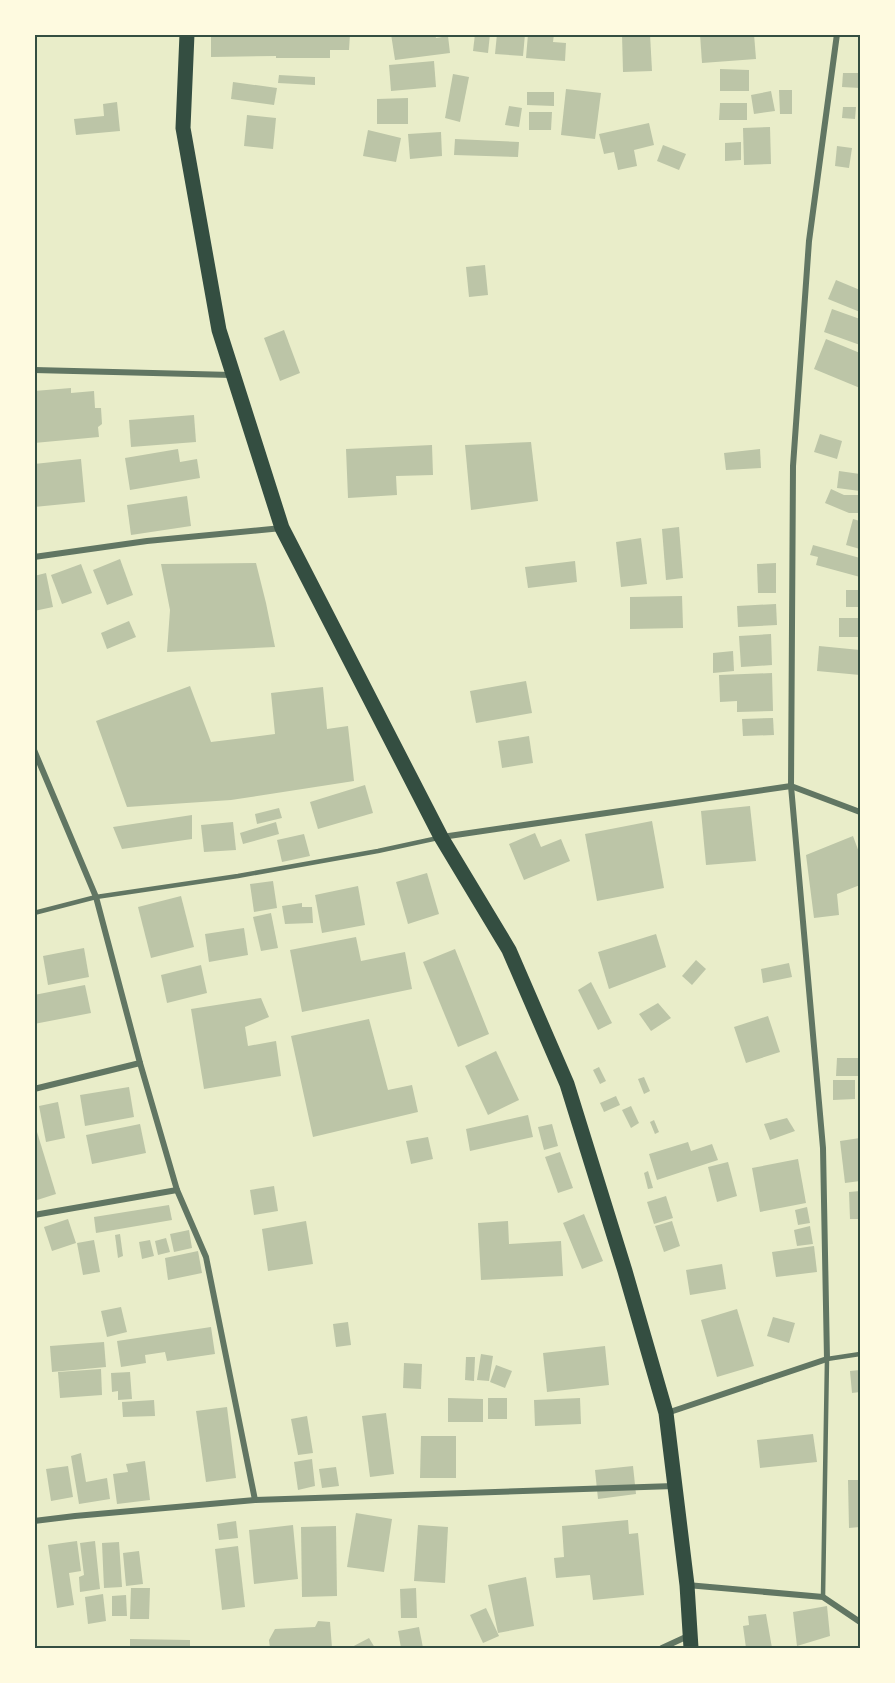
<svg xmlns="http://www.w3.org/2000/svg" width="895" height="1683" font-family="Figtree,sans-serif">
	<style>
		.building { fill: #bcc5a7 }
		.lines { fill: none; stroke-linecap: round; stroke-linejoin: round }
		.service { stroke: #617663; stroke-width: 4.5 }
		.minor { stroke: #617663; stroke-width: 6 }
		.primary { stroke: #344e41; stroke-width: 15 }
		.neatline { fill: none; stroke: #344e41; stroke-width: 2 }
	</style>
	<rect width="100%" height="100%" fill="#e9edc9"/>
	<g class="building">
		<path d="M 211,34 L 350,34 L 349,50 L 330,50 L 330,58 L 276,58 L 276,56 L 211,57 Z"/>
		<path d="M 391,34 L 435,34 L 436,38 L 448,36 L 450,53 L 395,60 Z"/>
		<path d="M 475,34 L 490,34 L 488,53 L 473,51 Z"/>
		<path d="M 497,34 L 525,34 L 523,56 L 495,54 Z"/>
		<path d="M 528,34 L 554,34 L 553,42 L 566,43 L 565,61 L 526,58 Z"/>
		<path d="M 622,34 L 650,34 L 652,71 L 623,72 Z"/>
		<path d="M 700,34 L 754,34 L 756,59 L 702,63 Z"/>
		<path d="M 434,61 L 436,87 L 391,91 L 389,65 Z"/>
		<path d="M 720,69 L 749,70 L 749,91 L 720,91 Z"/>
		<path d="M 843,73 L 860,73 L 860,88 L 842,87 Z"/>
		<path d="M 453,74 L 469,77 L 460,122 L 445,118 Z"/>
		<path d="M 279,75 L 315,77 L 315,85 L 278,83 Z"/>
		<path d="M 233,82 L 277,88 L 274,105 L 231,99 Z"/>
		<path d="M 566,89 L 601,93 L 595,139 L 561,135 Z"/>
		<path d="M 779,90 L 792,90 L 792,114 L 780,114 Z"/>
		<path d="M 771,91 L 775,111 L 754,114 L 751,95 Z"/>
		<path d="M 527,92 L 554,92 L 554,106 L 527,105 Z"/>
		<path d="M 408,98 L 408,124 L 377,124 L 377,99 Z"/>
		<path d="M 117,102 L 120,131 L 76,135 L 74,119 L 104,116 L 103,104 Z"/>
		<path d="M 720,103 L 747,103 L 747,120 L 719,120 Z"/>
		<path d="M 509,106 L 522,108 L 519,127 L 505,125 Z"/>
		<path d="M 843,107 L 856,107 L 855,119 L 842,118 Z"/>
		<path d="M 529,112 L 552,112 L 551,130 L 529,130 Z"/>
		<path d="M 247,115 L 276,118 L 273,149 L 244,146 Z"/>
		<path d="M 649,123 L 654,145 L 634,150 L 637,166 L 618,170 L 614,152 L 604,154 L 599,134 Z"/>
		<path d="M 770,127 L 771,164 L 744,165 L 743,128 Z"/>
		<path d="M 368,130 L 401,138 L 396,162 L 363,156 Z"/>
		<path d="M 441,132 L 442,156 L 410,159 L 408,134 Z"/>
		<path d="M 455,139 L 519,142 L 518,157 L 454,155 Z"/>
		<path d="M 741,142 L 741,160 L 725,161 L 725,143 Z"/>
		<path d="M 663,145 L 686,154 L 679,170 L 657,161 Z"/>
		<path d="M 837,146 L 852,148 L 849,168 L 835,166 Z"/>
		<path d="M 485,265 L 488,295 L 469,297 L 466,267 Z"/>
		<path d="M 836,280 L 860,290 L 860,312 L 828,299 Z"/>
		<path d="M 832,309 L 860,319 L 860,345 L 824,332 Z"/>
		<path d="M 284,330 L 300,373 L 280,381 L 264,338 Z"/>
		<path d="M 826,339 L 860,353 L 860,388 L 814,369 Z"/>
		<path d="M 71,388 L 71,393 L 94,391 L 95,408 L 101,408 L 102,424 L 98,427 L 99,437 L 34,443 L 34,391 Z"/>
		<path d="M 194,415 L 196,442 L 131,447 L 129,420 Z"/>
		<path d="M 820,434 L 842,441 L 837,459 L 814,452 Z"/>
		<path d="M 531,442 L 538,501 L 471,510 L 465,445 Z"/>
		<path d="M 432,445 L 433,475 L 396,476 L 397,495 L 348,498 L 346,449 Z"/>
		<path d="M 178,449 L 180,462 L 197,459 L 200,478 L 130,490 L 125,458 Z"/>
		<path d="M 760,449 L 761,468 L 726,470 L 724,453 Z"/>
		<path d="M 81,459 L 85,502 L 34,507 L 34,464 Z"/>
		<path d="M 839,471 L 860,474 L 860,491 L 837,488 Z"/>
		<path d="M 831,489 L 844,495 L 860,495 L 860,513 L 849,513 L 825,503 Z"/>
		<path d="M 187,496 L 191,526 L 131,535 L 127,505 Z"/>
		<path d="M 853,519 L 860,521 L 860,549 L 846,545 Z"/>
		<path d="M 679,527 L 683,578 L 666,580 L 662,529 Z"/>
		<path d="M 641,538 L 647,584 L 621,587 L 616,542 Z"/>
		<path d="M 813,545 L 860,558 L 860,577 L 816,565 L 818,557 L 810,555 Z"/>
		<path d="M 120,559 L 133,595 L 107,605 L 93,570 Z"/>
		<path d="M 575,561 L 577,582 L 528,588 L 525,567 Z"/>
		<path d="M 256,563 L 266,603 L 275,647 L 167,652 L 170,610 L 161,564 Z"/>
		<path d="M 776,563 L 776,593 L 758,593 L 757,564 Z"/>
		<path d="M 81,564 L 92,593 L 62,604 L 51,575 Z"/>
		<path d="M 46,573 L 53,607 L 34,611 L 34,576 Z"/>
		<rect x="846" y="590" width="14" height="17"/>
		<path d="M 682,596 L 683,628 L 630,629 L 630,597 Z"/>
		<path d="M 776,604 L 777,625 L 738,627 L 737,606 Z"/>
		<rect x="839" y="618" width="21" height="19"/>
		<path d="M 129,621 L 136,637 L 107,649 L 101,633 Z"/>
		<path d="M 771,634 L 772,665 L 741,667 L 739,636 Z"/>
		<path d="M 819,646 L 860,650 L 860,675 L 817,671 Z"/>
		<path d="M 733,651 L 734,671 L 713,673 L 713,653 Z"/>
		<path d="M 772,673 L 773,711 L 737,712 L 737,701 L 720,702 L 719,675 Z"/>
		<path d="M 526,681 L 532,713 L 476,723 L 470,691 Z"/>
		<path d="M 190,686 L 211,742 L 275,734 L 271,693 L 323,687 L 327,729 L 348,726 L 354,781 L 231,800 L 127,807 L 96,721 Z"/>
		<path d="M 773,718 L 774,735 L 743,736 L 742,719 Z"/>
		<path d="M 529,736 L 533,763 L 502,768 L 498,741 Z"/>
		<path d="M 365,785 L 373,813 L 318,829 L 310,802 Z"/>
		<path d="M 750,806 L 756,861 L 706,865 L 701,811 Z"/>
		<path d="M 279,808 L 282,818 L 257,824 L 255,814 Z"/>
		<path d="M 192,815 L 192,839 L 122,849 L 113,827 Z"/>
		<path d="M 652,821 L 664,888 L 597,901 L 585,834 Z"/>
		<path d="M 233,822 L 236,850 L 204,852 L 201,825 Z"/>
		<path d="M 276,822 L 279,834 L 243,844 L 240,833 Z"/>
		<path d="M 535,833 L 541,847 L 561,839 L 570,861 L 524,880 L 509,844 Z"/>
		<path d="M 304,834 L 310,856 L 282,862 L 277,840 Z"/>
		<path d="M 853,836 L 860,855 L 860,885 L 837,894 L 839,915 L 814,918 L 806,855 Z"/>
		<path d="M 427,873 L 439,914 L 408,924 L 396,882 Z"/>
		<path d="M 273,881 L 277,908 L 254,912 L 250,884 Z"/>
		<path d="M 358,886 L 365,925 L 322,933 L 315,895 Z"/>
		<path d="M 181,896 L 194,947 L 151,958 L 138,907 Z"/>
		<path d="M 302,903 L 302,907 L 312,907 L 313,923 L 285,924 L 282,906 Z"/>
		<path d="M 271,913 L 278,948 L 261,951 L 253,917 Z"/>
		<path d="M 244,928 L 248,955 L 209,962 L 205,934 Z"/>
		<path d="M 656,934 L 666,967 L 609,989 L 598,952 Z"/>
		<path d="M 356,937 L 361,961 L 405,952 L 412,989 L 302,1012 L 290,950 Z"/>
		<path d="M 84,948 L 89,977 L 48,985 L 43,956 Z"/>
		<path d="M 455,949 L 489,1034 L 458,1047 L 423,962 Z"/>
		<path d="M 696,960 L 706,969 L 692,985 L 682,976 Z"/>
		<path d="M 789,963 L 792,977 L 763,983 L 761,969 Z"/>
		<path d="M 201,965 L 207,993 L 167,1003 L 161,975 Z"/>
		<path d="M 591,982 L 612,1023 L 598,1030 L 578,990 Z"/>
		<path d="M 85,985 L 91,1013 L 34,1024 L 34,995 Z"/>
		<path d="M 261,998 L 269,1017 L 245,1027 L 248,1046 L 276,1041 L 281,1076 L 204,1089 L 191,1009 Z"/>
		<path d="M 658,1003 L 671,1018 L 651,1031 L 639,1014 Z"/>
		<path d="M 768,1016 L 780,1052 L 746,1063 L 734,1027 Z"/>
		<path d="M 369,1019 L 388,1090 L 412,1085 L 418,1112 L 313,1137 L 291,1036 Z"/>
		<path d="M 496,1051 L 519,1100 L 488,1115 L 465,1066 Z"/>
		<path d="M 837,1058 L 860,1058 L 860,1076 L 836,1076 Z"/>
		<path d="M 599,1067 L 606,1081 L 600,1084 L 593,1070 Z"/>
		<path d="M 644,1077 L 650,1091 L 644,1094 L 638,1079 Z"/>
		<path d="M 833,1080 L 855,1080 L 855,1099 L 833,1100 Z"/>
		<path d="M 129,1087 L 134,1117 L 85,1126 L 80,1095 Z"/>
		<path d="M 616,1096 L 620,1105 L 604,1112 L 600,1103 Z"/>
		<path d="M 58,1102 L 65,1138 L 46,1142 L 39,1106 Z"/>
		<path d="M 631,1106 L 639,1123 L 631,1128 L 622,1110 Z"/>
		<path d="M 528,1115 L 533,1137 L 470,1151 L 466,1129 Z"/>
		<path d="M 787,1118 L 795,1131 L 770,1140 L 764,1124 Z"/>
		<path d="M 654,1120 L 659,1132 L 655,1134 L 650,1122 Z"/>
		<path d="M 140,1124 L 146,1153 L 92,1164 L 86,1135 Z"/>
		<path d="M 552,1124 L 558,1146 L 544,1150 L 538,1127 Z"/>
		<path d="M 37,1132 L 56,1194 L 34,1201 L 34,1133 Z"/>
		<path d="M 428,1137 L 433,1159 L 411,1164 L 406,1141 Z"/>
		<path d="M 860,1138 L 860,1181 L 845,1183 L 840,1141 Z"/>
		<path d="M 688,1142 L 691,1151 L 712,1144 L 718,1160 L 657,1180 L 649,1154 Z"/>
		<path d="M 560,1152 L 573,1188 L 558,1193 L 545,1157 Z"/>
		<path d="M 798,1159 L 806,1203 L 760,1212 L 752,1168 Z"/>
		<path d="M 728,1162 L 737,1196 L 717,1202 L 708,1167 Z"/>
		<path d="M 648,1171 L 653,1188 L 648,1189 L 644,1173 Z"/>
		<path d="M 274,1186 L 278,1211 L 254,1215 L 250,1190 Z"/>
		<path d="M 860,1191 L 860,1219 L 850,1219 L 849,1192 Z"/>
		<path d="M 666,1196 L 673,1218 L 654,1224 L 647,1202 Z"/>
		<path d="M 169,1205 L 172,1220 L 96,1233 L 94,1217 Z"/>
		<path d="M 807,1207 L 810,1223 L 798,1225 L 795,1210 Z"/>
		<path d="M 584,1214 L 603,1261 L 582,1269 L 563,1223 Z"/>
		<path d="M 68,1219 L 76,1243 L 52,1251 L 44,1227 Z"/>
		<path d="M 306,1221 L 313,1264 L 268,1271 L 262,1229 Z"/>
		<path d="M 508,1221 L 509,1244 L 561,1241 L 563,1276 L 481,1280 L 478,1223 Z"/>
		<path d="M 672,1221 L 680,1246 L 664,1252 L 655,1226 Z"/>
		<path d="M 810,1226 L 813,1244 L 797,1246 L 794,1230 Z"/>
		<path d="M 189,1230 L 192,1248 L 174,1252 L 170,1234 Z"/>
		<path d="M 120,1234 L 123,1256 L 118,1258 L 115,1235 Z"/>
		<path d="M 166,1238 L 170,1252 L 158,1255 L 155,1241 Z"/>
		<path d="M 94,1240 L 100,1272 L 83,1275 L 77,1243 Z"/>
		<path d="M 150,1240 L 154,1256 L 142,1259 L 139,1242 Z"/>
		<path d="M 814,1246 L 817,1272 L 776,1277 L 772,1252 Z"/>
		<path d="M 198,1251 L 202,1273 L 168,1280 L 165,1258 Z"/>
		<path d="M 722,1264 L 726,1289 L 690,1295 L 686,1270 Z"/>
		<path d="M 121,1307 L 127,1332 L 107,1337 L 101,1311 Z"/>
		<path d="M 737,1309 L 754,1366 L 717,1377 L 701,1320 Z"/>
		<path d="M 773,1317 L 795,1323 L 789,1343 L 767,1336 Z"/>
		<path d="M 348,1322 L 351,1345 L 336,1347 L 333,1324 Z"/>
		<path d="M 211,1327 L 215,1354 L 167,1361 L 165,1352 L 145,1355 L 146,1363 L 121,1367 L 117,1341 Z"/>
		<path d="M 104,1342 L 106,1367 L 52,1372 L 50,1346 Z"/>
		<path d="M 605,1346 L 609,1385 L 547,1392 L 543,1353 Z"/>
		<path d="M 481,1354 L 493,1356 L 489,1381 L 477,1380 Z"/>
		<path d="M 466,1357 L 475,1357 L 474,1381 L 465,1380 Z"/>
		<path d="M 404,1363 L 422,1364 L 421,1389 L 403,1388 Z"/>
		<path d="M 496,1365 L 512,1371 L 505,1388 L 490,1382 Z"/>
		<path d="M 101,1369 L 102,1395 L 60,1398 L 58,1372 Z"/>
		<path d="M 860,1370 L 860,1392 L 852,1393 L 850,1371 Z"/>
		<path d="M 130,1372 L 132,1399 L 118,1400 L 118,1391 L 112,1392 L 111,1373 Z"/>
		<path d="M 448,1398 L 483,1399 L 483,1422 L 448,1422 Z"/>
		<rect x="488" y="1398" width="19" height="21"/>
		<path d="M 580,1398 L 581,1424 L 535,1426 L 534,1400 Z"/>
		<path d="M 154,1400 L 155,1416 L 123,1417 L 122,1402 Z"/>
		<path d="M 227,1407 L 236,1478 L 206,1482 L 196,1411 Z"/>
		<path d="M 386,1413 L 394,1474 L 370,1477 L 362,1416 Z"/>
		<path d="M 307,1416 L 313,1453 L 298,1455 L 291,1419 Z"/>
		<path d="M 813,1434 L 817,1462 L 760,1468 L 757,1440 Z"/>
		<path d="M 421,1436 L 456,1436 L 456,1478 L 420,1478 Z"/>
		<path d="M 81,1453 L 86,1482 L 107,1478 L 110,1499 L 79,1504 L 71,1456 Z"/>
		<path d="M 312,1459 L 315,1486 L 298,1490 L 294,1462 Z"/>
		<path d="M 145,1461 L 150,1500 L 117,1504 L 113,1474 L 128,1472 L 126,1464 Z"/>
		<path d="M 68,1466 L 73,1497 L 51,1501 L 46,1469 Z"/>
		<path d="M 633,1466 L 636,1494 L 598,1499 L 595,1470 Z"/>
		<path d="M 336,1467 L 339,1486 L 322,1488 L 319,1469 Z"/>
		<path d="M 848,1480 L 860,1480 L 860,1527 L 849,1528 Z"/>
		<path d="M 356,1513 L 392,1519 L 384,1572 L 347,1567 Z"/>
		<path d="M 628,1520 L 629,1534 L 638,1533 L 644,1595 L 593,1600 L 590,1575 L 556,1578 L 554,1558 L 564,1557 L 562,1526 Z"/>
		<path d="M 236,1521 L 238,1538 L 219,1540 L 217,1524 Z"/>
		<path d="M 293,1525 L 298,1579 L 254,1584 L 249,1530 Z"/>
		<path d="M 418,1525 L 448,1527 L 445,1583 L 414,1581 Z"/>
		<path d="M 336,1526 L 337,1596 L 302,1597 L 301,1527 Z"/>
		<path d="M 77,1541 L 81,1571 L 69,1573 L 74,1605 L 57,1608 L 48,1545 Z"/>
		<path d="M 95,1541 L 100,1589 L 80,1592 L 79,1577 L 84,1575 L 80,1543 Z"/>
		<path d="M 119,1542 L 122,1587 L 104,1588 L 102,1543 Z"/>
		<path d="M 238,1546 L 245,1607 L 222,1610 L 215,1549 Z"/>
		<path d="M 139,1551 L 143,1584 L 126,1586 L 123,1553 Z"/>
		<path d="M 526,1577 L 534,1626 L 498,1633 L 488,1585 Z"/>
		<path d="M 131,1588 L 150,1588 L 149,1619 L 130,1619 Z"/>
		<path d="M 416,1588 L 417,1618 L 401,1618 L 400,1589 Z"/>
		<path d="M 103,1594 L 106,1621 L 88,1624 L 85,1597 Z"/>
		<path d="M 126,1595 L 127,1616 L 112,1616 L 112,1596 Z"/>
		<path d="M 827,1606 L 830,1636 L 797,1646 L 793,1612 Z"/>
		<path d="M 486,1608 L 499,1636 L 483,1643 L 470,1615 Z"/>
		<path d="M 766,1614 L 772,1648 L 746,1648 L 743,1626 L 749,1625 L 748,1616 Z"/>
		<path d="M 318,1621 L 330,1622 L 332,1648 L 270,1648 L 269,1640 L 275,1629 L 315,1627 Z"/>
		<path d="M 419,1627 L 423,1648 L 401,1648 L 398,1631 Z"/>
		<path d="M 369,1638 L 375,1648 L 350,1648 Z"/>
		<path d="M 130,1639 L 190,1640 L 190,1648 L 130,1648 Z"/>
	</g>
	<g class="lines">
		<g class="service">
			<path d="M 34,913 L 96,897 L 238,876 L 378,851 L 438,838"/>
			<path d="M 823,1597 L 827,1359 L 860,1354"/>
		</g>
		<g class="minor">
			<path d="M 34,370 L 232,375"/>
			<path d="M 34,557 L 147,541 L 282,528"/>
			<path d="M 34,750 L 96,897 L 140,1063 L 177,1190 L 206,1257 L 255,1500"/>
			<path d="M 442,837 L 791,786 L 860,812"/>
			<path d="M 34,1089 L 140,1063"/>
			<path d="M 34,1215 L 177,1190"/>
			<path d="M 667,1413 L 827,1359 L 823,1148 L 791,786 L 793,466 L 809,241 L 837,34"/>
			<path d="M 34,1521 L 75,1516 L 255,1500 L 674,1486"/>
			<path d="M 687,1585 L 823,1597 L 860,1622"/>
			<path d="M 662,1648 L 688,1636"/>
		</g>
		<path class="primary" d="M 187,34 L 183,128 L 219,330 L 282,528 L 441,837 L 509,950 L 567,1084 L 625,1271 L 666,1413 L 687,1585 L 691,1648"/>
	</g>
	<rect width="895" height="1683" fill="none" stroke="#fefae0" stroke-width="72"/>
	<rect x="36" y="36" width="823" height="1611" class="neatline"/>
</svg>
